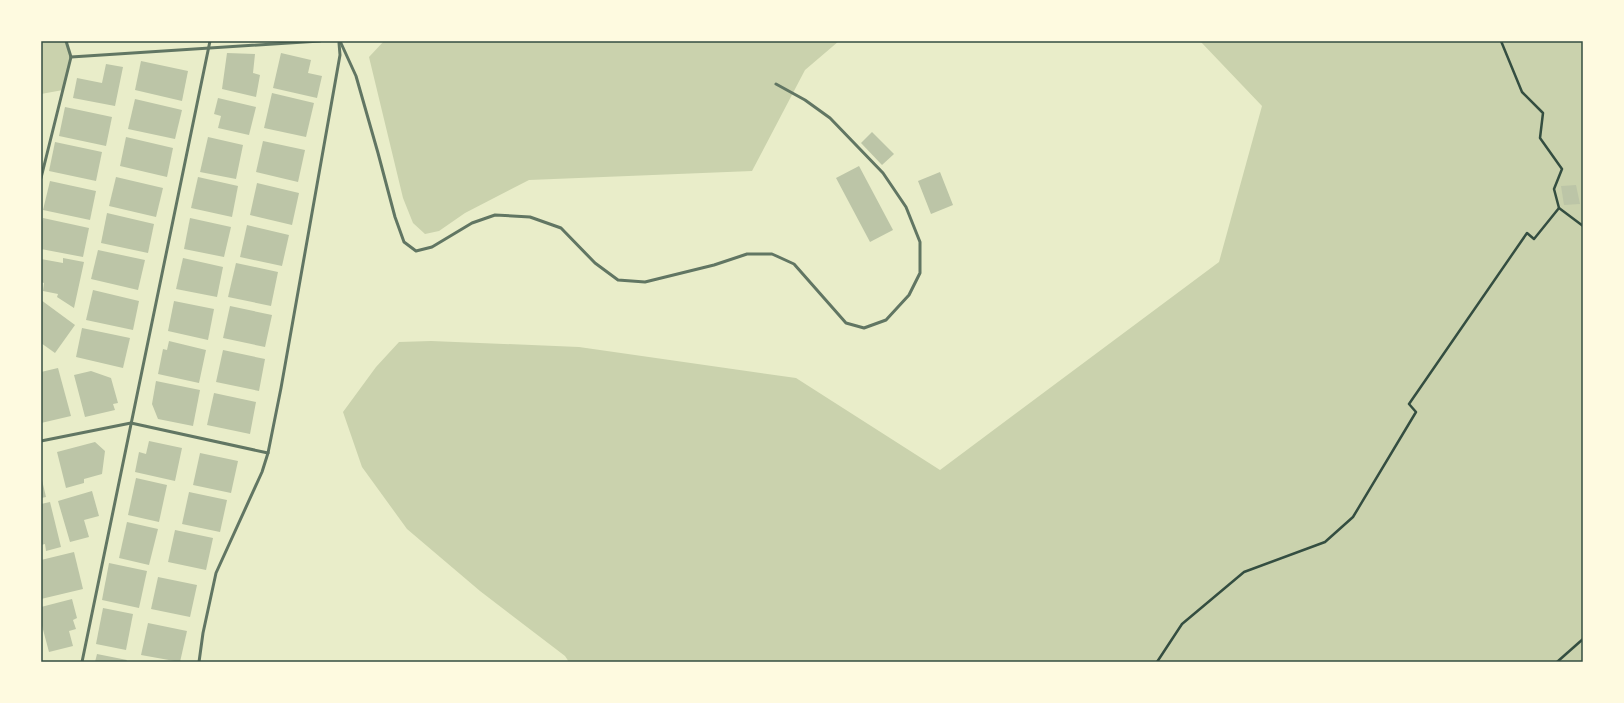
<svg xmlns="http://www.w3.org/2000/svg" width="1624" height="703" font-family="'Zilla Slab',serif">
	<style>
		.green { fill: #cad2ad }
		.building { fill: #bcc5a7 }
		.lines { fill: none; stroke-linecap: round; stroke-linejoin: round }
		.path { stroke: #344e41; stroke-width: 2.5 }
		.service { stroke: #617663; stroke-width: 3 }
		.neatline { fill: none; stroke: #344e41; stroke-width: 1.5 }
	</style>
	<rect width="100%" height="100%" fill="#e9edc9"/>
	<g class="green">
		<path d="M 41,41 L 66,41 L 71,57 L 63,90 L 41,94 Z"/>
		<path d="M 384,41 L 839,41 L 805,70 L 752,171 L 529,180 L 465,213 L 439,231 L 425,234 L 413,223 L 403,198 L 369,57 Z"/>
		<path d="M 1200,41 L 1583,41 L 1583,662 L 569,662 L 565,656 L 480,591 L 407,529 L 362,467 L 343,412 L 376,367 L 399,342 L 431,341 L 579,347 L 796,378 L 940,470 L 1219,262 L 1262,106 Z"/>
	</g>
	<g class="building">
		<path d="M 227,53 L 255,54 L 253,73 L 260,75 L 256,97 L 222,89 Z"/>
		<path d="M 281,53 L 311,60 L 308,73 L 322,76 L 317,98 L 273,88 Z"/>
		<path d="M 141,61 L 188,71 L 182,101 L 135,90 Z"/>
		<path d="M 106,64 L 123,67 L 115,106 L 73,98 L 77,78 L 102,83 Z"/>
		<path d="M 272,93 L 314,103 L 306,137 L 264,128 Z"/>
		<path d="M 218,98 L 256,107 L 249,135 L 218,128 L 221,116 L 214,114 Z"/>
		<path d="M 135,99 L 182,110 L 175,139 L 128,129 Z"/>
		<path d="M 65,107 L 112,117 L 106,146 L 59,136 Z"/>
		<path d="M 872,132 L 894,154 L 882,165 L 861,143 Z"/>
		<path d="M 126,137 L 173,148 L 167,177 L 120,166 Z"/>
		<path d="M 208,137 L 243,145 L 236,179 L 200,172 Z"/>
		<path d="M 263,141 L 305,150 L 298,182 L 256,172 Z"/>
		<path d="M 55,142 L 102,152 L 96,181 L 49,171 Z"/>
		<path d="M 859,166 L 893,230 L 870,242 L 836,178 Z"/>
		<path d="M 940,172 L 953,205 L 931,214 L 918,181 Z"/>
		<path d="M 116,177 L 163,188 L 156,217 L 109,206 Z"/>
		<path d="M 198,177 L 238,186 L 232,217 L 191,208 Z"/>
		<path d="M 50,181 L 96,191 L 90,220 L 43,210 Z"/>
		<path d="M 257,183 L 299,193 L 292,225 L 250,215 Z"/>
		<path d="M 1576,185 L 1580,204 L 1564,205 L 1561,186 Z"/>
		<path d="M 107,213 L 154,224 L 148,253 L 101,243 Z"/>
		<path d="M 43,218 L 89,228 L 83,257 L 41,249 L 41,226 Z"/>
		<path d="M 190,218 L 231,227 L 224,257 L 184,249 Z"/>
		<path d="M 247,225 L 289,235 L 282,266 L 240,257 Z"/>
		<path d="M 98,250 L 145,260 L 138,290 L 91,279 Z"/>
		<path d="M 63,258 L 84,262 L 74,308 L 57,297 L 58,294 L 43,291 L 44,283 L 41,282 L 41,259 L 63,263 Z"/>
		<path d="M 183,258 L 223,267 L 217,297 L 176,289 Z"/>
		<path d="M 236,263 L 278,272 L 271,306 L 228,297 Z"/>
		<path d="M 93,290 L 139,301 L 133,330 L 86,320 Z"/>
		<path d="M 41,300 L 75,325 L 55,353 L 41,343 Z"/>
		<path d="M 174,301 L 214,309 L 208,340 L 168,331 Z"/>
		<path d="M 230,306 L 272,315 L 265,347 L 223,338 Z"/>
		<path d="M 82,328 L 130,338 L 123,368 L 76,357 Z"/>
		<path d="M 169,341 L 206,350 L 199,383 L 158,374 L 163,349 L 167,350 Z"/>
		<path d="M 223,350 L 265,359 L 259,391 L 216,382 Z"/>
		<path d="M 58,368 L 71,416 L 41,423 L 41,372 Z"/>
		<path d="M 91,371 L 111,378 L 118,403 L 113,404 L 115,410 L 85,417 L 74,375 Z"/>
		<path d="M 156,381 L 200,390 L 193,426 L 158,419 L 152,404 Z"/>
		<path d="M 214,393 L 256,402 L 250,434 L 207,425 Z"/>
		<path d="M 149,441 L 182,448 L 175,481 L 135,472 L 139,452 L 146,454 Z"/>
		<path d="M 95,442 L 105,451 L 102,474 L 84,479 L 84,483 L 66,488 L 57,452 Z"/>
		<path d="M 200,453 L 238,461 L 231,493 L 193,485 Z"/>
		<path d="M 41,476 L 46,497 L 41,498 Z"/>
		<path d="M 136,478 L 167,485 L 159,522 L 128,515 Z"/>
		<path d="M 92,491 L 99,516 L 84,520 L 89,537 L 70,542 L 58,501 Z"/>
		<path d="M 189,492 L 227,500 L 220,532 L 182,524 Z"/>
		<path d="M 50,502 L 61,547 L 46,551 L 45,544 L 41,545 L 41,504 Z"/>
		<path d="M 127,522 L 158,529 L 149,565 L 119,558 Z"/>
		<path d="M 175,530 L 213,538 L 206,570 L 168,562 Z"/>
		<path d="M 74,552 L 83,589 L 41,599 L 41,560 Z"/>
		<path d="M 109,563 L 147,571 L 139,608 L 102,600 Z"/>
		<path d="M 158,577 L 197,585 L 190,617 L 151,609 Z"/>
		<path d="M 72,599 L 77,618 L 73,620 L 76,629 L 69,631 L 73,646 L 49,652 L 41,622 L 41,607 Z"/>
		<path d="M 103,608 L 133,614 L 126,650 L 96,644 Z"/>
		<path d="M 148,623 L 187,631 L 180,662 L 141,655 Z"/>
		<path d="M 97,654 L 127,660 L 126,662 L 95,662 Z"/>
	</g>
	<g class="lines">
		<g class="path">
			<path d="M 1501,41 L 1522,92 L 1543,113 L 1540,138 L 1562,169 L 1554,189 L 1559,208 L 1583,226"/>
			<path d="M 1157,662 L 1182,624 L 1244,572 L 1325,542 L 1353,517 L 1416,412 L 1409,404 L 1527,233 L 1534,239 L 1559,208"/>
			<path d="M 1557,662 L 1583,639"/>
		</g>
		<g class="service">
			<path d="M 66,41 L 71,57"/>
			<path d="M 340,41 L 356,76 L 378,153 L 395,217 L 404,242 L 416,251 L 432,247 L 472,223 L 495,215 L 530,217 L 561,228 L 595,263 L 618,280 L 645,282 L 714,265 L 747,254 L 772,254 L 794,264 L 846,323 L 864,328 L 886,320 L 909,295 L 920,273 L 920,242 L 906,207 L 883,173 L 830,118 L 805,100 L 776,84"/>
			<path d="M 71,57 L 320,41"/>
			<path d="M 41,178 L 71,57"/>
			<path d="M 41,441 L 131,423 L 268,453"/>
			<path d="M 82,662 L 210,41"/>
			<path d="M 199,662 L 203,633 L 216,573 L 262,472 L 268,453 L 281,388 L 340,55 L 339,43"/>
		</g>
	</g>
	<rect width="1624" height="703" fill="none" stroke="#fefae0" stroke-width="84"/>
	<rect x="42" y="42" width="1540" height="619" class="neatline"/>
</svg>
